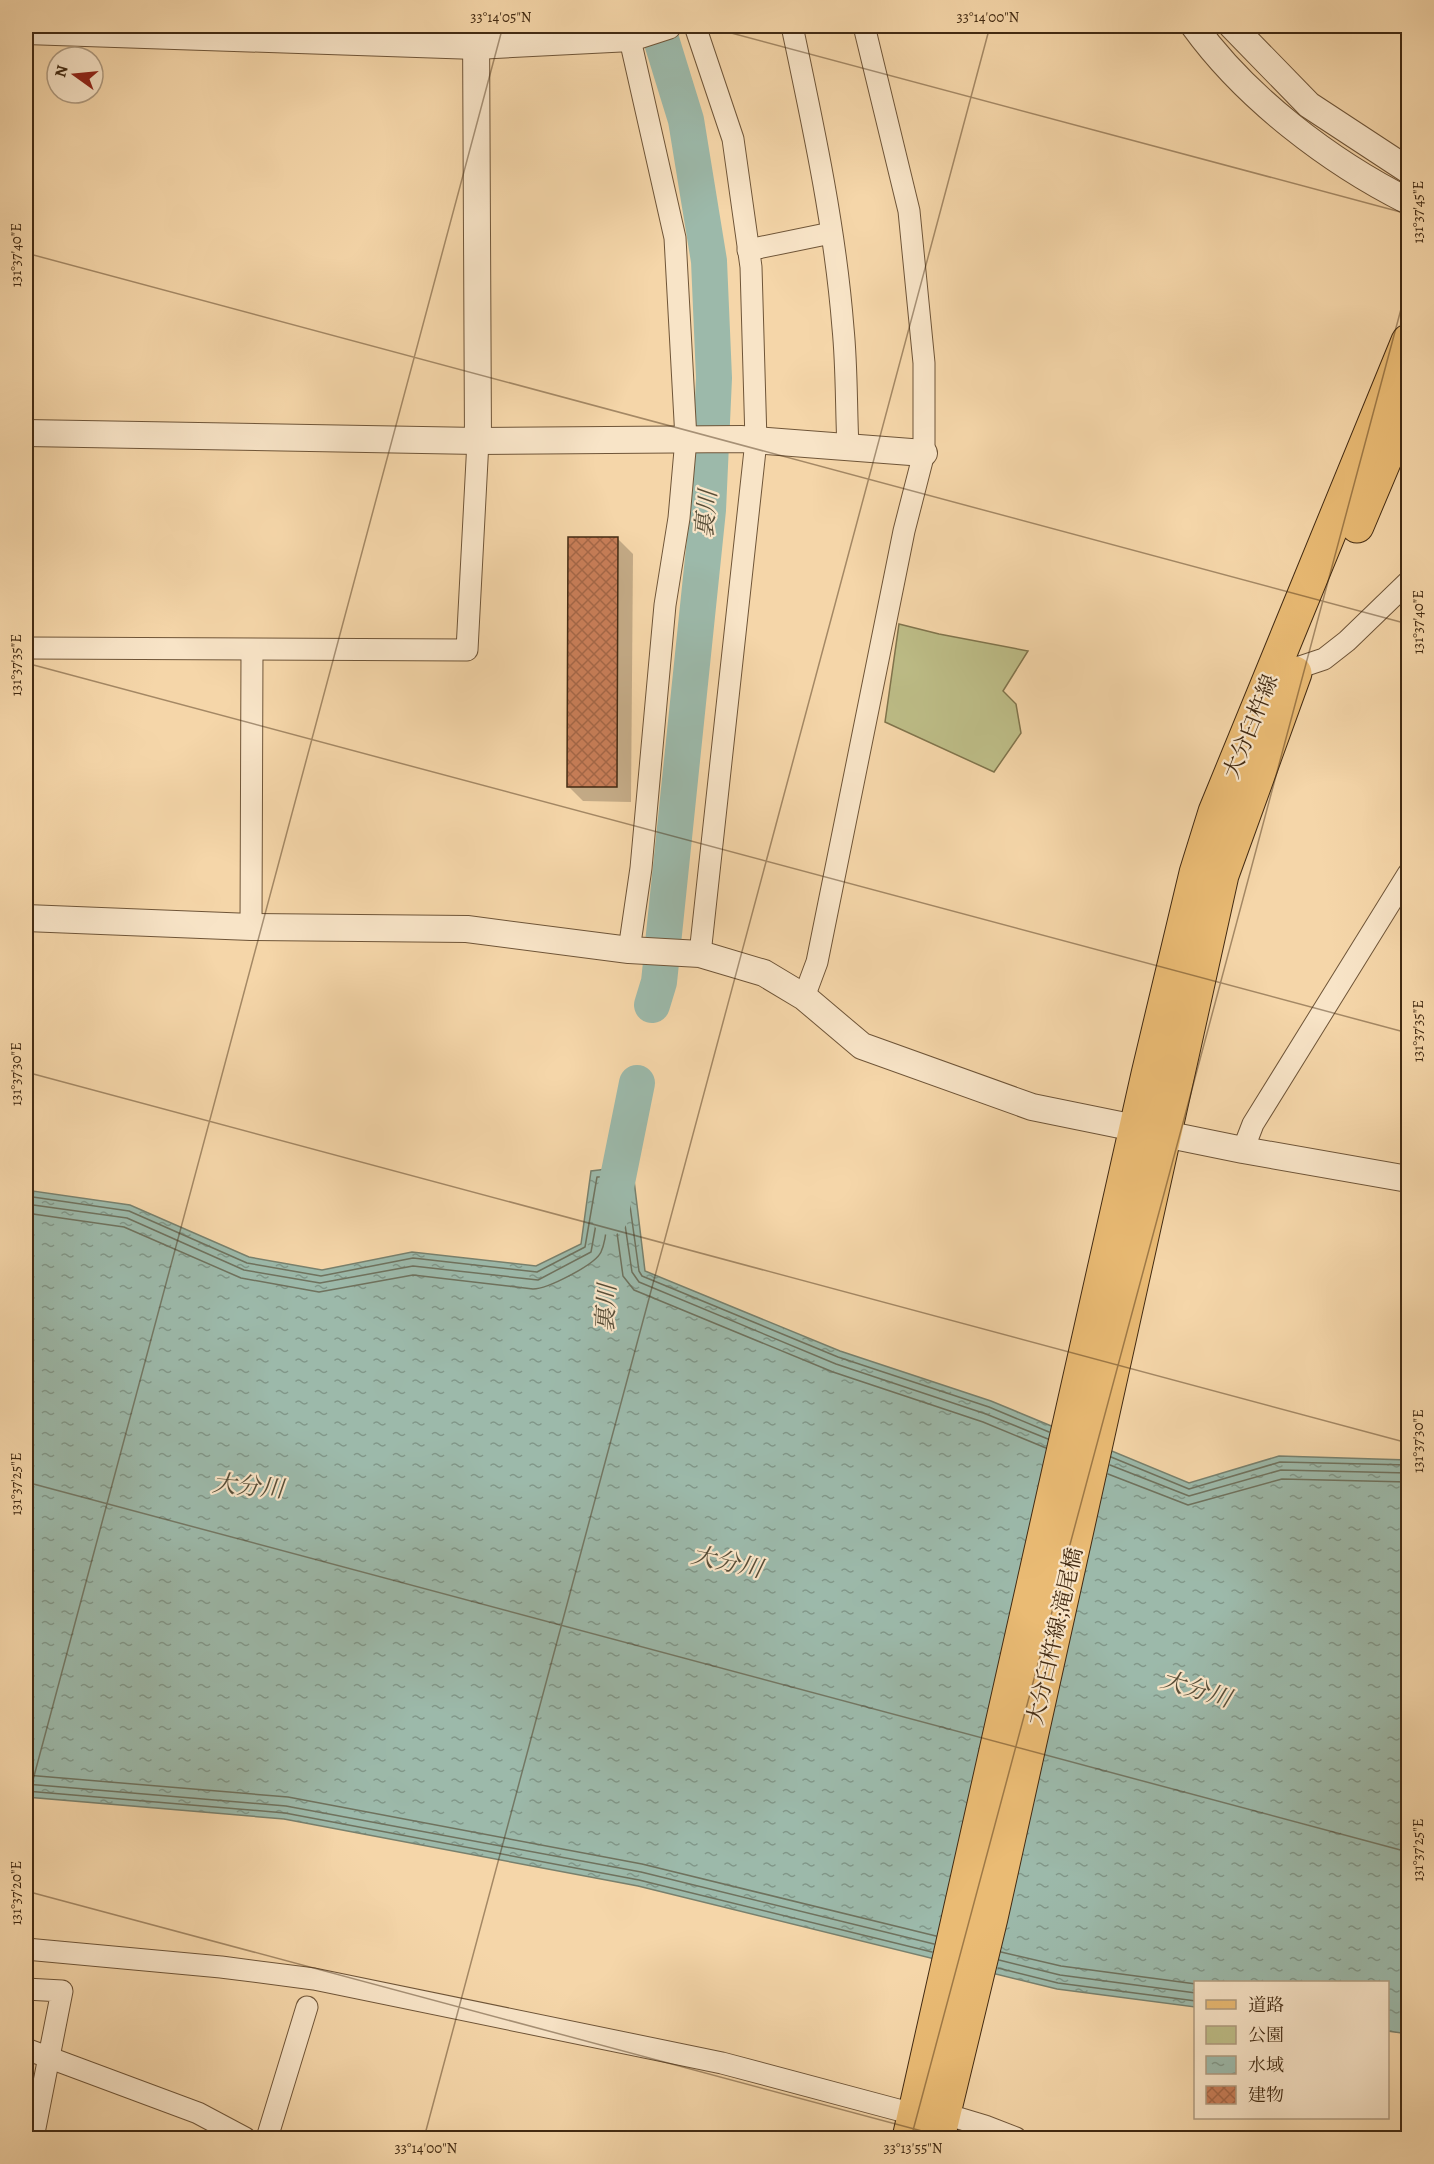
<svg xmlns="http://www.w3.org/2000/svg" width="1434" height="2164" font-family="Alegreya,'Noto Serif JP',serif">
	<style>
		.park { fill: #bdbd87; stroke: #80744c; stroke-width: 1.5 }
		.water { fill: url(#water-ripples); stroke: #78806d; stroke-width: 1.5 }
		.shadow { fill: #0003 }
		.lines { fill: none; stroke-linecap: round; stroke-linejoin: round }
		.shore { stroke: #6f725e; stroke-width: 1.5 }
		.river { stroke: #9cb9aa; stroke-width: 36 }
		.building { fill: url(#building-cross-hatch); stroke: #422a12; stroke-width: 1.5 }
		.minor-casing { stroke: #6f5538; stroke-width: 23 }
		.tertiary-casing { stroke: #6f5538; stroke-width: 28 }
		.primary-casing { stroke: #422a12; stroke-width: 35 }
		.minor { stroke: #f8e4c7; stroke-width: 21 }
		.tertiary { stroke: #f8e4c7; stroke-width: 26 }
		.primary { stroke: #eabb74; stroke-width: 33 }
		.ticks { fill: none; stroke: #422a12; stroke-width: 1.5; stroke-opacity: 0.45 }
		.labels { text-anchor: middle; stroke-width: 4.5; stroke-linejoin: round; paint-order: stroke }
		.street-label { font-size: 22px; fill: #422a12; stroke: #f8e4c7 }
		.water-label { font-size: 24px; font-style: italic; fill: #584e38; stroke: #f8e4c7 }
		.neatline { fill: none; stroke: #422a12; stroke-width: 2 }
		.ticks-label { font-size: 15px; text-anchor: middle; fill: #422a12 }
	</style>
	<defs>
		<pattern id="water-ripples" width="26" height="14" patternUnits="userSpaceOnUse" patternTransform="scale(1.5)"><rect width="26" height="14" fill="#9cb9aa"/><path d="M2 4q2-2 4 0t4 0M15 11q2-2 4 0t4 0" fill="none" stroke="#819789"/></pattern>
		<pattern id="building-cross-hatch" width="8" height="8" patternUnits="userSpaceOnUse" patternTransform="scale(1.5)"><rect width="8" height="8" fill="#c87e58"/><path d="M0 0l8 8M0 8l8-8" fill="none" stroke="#a46747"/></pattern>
	</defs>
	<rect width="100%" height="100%" fill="#f5d6a9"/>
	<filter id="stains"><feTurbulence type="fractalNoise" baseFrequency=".00333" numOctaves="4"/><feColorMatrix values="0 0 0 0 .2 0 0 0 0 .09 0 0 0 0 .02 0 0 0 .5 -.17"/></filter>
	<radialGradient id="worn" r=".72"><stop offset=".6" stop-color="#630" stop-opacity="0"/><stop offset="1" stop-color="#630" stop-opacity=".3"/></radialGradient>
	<path class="park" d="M 899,624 L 939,634 L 1028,651 L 1003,691 L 1016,704 L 1021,733 L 994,772 L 885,722 Z"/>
	<path class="water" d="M 607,1169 L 633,1172 L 645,1271 L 840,1351 L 991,1401 L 1189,1483 L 1279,1456 L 1408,1460 L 1408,2034 L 1388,2031 L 1388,1982 L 1196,1982 L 1195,2007 L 1057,1989 L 638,1886 L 284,1819 L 26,1797 L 26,1190 L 130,1205 L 249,1257 L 322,1270 L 412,1252 L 536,1266 L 581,1244 L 591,1171 Z"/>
	<path class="shadow" d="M 618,539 L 633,554 L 631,802 L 583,801 L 568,786 Z"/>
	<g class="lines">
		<g class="shore">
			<path d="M 26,1196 L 129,1211 L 247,1263 L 321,1276 L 413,1258 L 537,1272 L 585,1247 L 597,1177 L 626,1177 L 639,1271 L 642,1276 L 838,1357 L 989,1407 L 1049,1432"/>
			<path d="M 26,1204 L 127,1218 L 244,1270 L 320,1283 L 413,1266 L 538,1280 L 591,1252 L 603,1185 L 619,1184 L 632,1272 L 639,1282 L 836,1364 L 986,1414 L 1048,1439"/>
			<path d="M 26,1213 L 124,1227 L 241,1278 L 319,1292 L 413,1275 L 533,1289 C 547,1289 595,1265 601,1252 C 607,1239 607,1221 609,1206 L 613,1204 L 623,1276 L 634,1290 L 833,1372 L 983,1422 L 1046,1448"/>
			<path d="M 1111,1457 L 1189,1489 L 1280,1462 L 1408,1465"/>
			<path d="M 1110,1465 L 1189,1496 L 1281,1470 L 1408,1473"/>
			<path d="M 1108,1474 L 1188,1505 L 1282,1479 L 1408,1482"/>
			<path d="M 26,1775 L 288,1797 L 642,1864 L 936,1936"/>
			<path d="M 26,1784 L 286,1806 L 641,1872 L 934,1944"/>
			<path d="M 26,1791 L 285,1813 L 639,1880 L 932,1952"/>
			<path d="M 1001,1952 L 1061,1966 L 1196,1984"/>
			<path d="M 999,1960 L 1060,1975 L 1196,1993"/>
			<path d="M 998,1968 L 1058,1983 L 1196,2001"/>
		</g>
		<g class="river">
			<path d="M 652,1005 L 659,982 L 708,510 L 714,378 L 709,261 L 686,120 L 657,26"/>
			<path d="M 610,1217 L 637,1083"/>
		</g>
	</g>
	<path class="building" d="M 568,537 L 618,537 L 617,787 L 567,787 Z"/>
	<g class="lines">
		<g class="minor-casing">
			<g id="minor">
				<path d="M 627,26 L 675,238 L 686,439 L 679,518 L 665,605 L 641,868 L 629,950"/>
				<path d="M 695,26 L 733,139 L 751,267 L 756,441 L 700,954"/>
				<path d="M 792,26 C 813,125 835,226 843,328 C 847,368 846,408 848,447"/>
				<path d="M 748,250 L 831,233"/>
				<path d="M 26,648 L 467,650 L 478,441"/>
				<path d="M 1297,668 L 1324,659 L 1347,641 L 1408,582"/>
				<path d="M 251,927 L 252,650"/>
				<path d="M 804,997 L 817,962 L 904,531 L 924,453 L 924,363 L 909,211 L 864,26"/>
				<path d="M 1243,1150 L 1253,1124 L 1408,874"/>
				<path d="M 26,1949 L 221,1967 L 314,1979 L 722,2063 L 917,2115"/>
				<path d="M 26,1989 L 62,1991 L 33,2138"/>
				<path d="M 26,2049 L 198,2113 L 245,2138"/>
				<path d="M 945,2114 L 985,2126 L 1016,2138"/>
				<path d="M 267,2138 L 307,2007"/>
			</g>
		</g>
		<g class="tertiary-casing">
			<g id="tertiary">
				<path d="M 476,26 L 478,441"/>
				<path d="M 1194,26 C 1246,98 1330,162 1408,201"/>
				<path d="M 1232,26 L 1309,105 L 1408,170"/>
				<path d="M 26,31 L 476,46 L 631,38 L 668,26"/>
				<path d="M 26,433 L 478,441 L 741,439 L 924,453"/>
				<path d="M 26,918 L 251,927 L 467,929 L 629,950 L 700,954 L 764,973 L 804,997 L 862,1046 L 1032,1107 L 1243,1150 L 1408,1179"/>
			</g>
		</g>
		<g class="primary-casing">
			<g id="primary">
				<path d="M 1357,526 L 1408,405"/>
				<path d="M 909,2138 L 1148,1074 L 1196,873 L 1215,812 L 1408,341"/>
				<path d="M 938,2138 L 991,1918 L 1222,875 L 1295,673"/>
			</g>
		</g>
		<use href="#minor" class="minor"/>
		<use href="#tertiary" class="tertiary"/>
		<use href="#primary" class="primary"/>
	</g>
	<path class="ticks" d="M 705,26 L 1408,214M 26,253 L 1408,624M 26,663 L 1408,1033M 26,1072 L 1408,1443M 26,1482 L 1408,1852M 26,1806 L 503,26M 26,1891 L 948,2138M 424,2138 L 990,26M 911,2138 L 1408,283M 1399,2138 L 1408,2101"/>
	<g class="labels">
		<g class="street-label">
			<text transform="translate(1250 726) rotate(-68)" y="8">大分臼杵線</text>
			<text transform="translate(1054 1636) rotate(-77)" y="8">大分臼杵線;滝尾橋</text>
		</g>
		<g class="water-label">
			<text transform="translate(706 514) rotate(-85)" y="8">裏川</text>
			<text transform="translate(606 1308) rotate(-87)" y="8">裏川</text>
			<text transform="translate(248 1486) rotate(5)" y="8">大分川</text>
			<text transform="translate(727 1562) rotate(12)" y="8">大分川</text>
			<text transform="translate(1196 1689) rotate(17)" y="8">大分川</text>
		</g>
	</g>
	<rect width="1434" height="2164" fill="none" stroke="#f5d6a9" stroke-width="66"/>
	<rect x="1194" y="1981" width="195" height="138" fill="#f8e4c7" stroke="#af9a7f" stroke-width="1.5"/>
	<rect x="1206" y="2000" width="30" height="9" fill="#eabb74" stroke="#af9a7f" stroke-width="1.5"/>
	<text x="1248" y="2011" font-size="18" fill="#422a12">道路</text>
	<rect x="1206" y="2026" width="30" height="18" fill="#bdbd87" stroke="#af9a7f" stroke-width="1.5"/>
	<text x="1248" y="2041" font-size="18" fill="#422a12">公園</text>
	<rect x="1206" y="2056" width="30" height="18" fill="url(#water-ripples)" stroke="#af9a7f" stroke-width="1.5"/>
	<text x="1248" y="2071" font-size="18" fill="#422a12">水域</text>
	<rect x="1206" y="2086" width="30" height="18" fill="url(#building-cross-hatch)" stroke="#af9a7f" stroke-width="1.5"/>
	<text x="1248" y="2101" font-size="18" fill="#422a12">建物</text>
	<g transform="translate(75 75) rotate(285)"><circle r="28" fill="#f8e4c7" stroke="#af9a7f" stroke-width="1.5"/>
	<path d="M0-4.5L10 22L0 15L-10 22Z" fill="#8f2418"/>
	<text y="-9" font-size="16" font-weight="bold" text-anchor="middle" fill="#422a12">N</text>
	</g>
	<rect x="33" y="33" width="1368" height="2098" class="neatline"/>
	<g class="ticks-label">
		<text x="501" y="22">33°14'05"N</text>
		<text x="988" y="22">33°14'00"N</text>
		<text transform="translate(1418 212) rotate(-90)" y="5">131°37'45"E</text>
		<text transform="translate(16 255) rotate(-90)" y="5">131°37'40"E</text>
		<text transform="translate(1418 622) rotate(-90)" y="5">131°37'40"E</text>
		<text transform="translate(16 665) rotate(-90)" y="5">131°37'35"E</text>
		<text transform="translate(1418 1031) rotate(-90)" y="5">131°37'35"E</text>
		<text transform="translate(16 1074) rotate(-90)" y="5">131°37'30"E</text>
		<text transform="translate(1418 1441) rotate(-90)" y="5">131°37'30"E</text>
		<text transform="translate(16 1484) rotate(-90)" y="5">131°37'25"E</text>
		<text transform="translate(1418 1850) rotate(-90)" y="5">131°37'25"E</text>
		<text transform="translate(16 1893) rotate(-90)" y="5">131°37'20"E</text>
		<text x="426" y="2153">33°14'00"N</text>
		<text x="913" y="2153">33°13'55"N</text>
	</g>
	<rect width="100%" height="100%" filter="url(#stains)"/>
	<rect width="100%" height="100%" fill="url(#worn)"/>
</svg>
